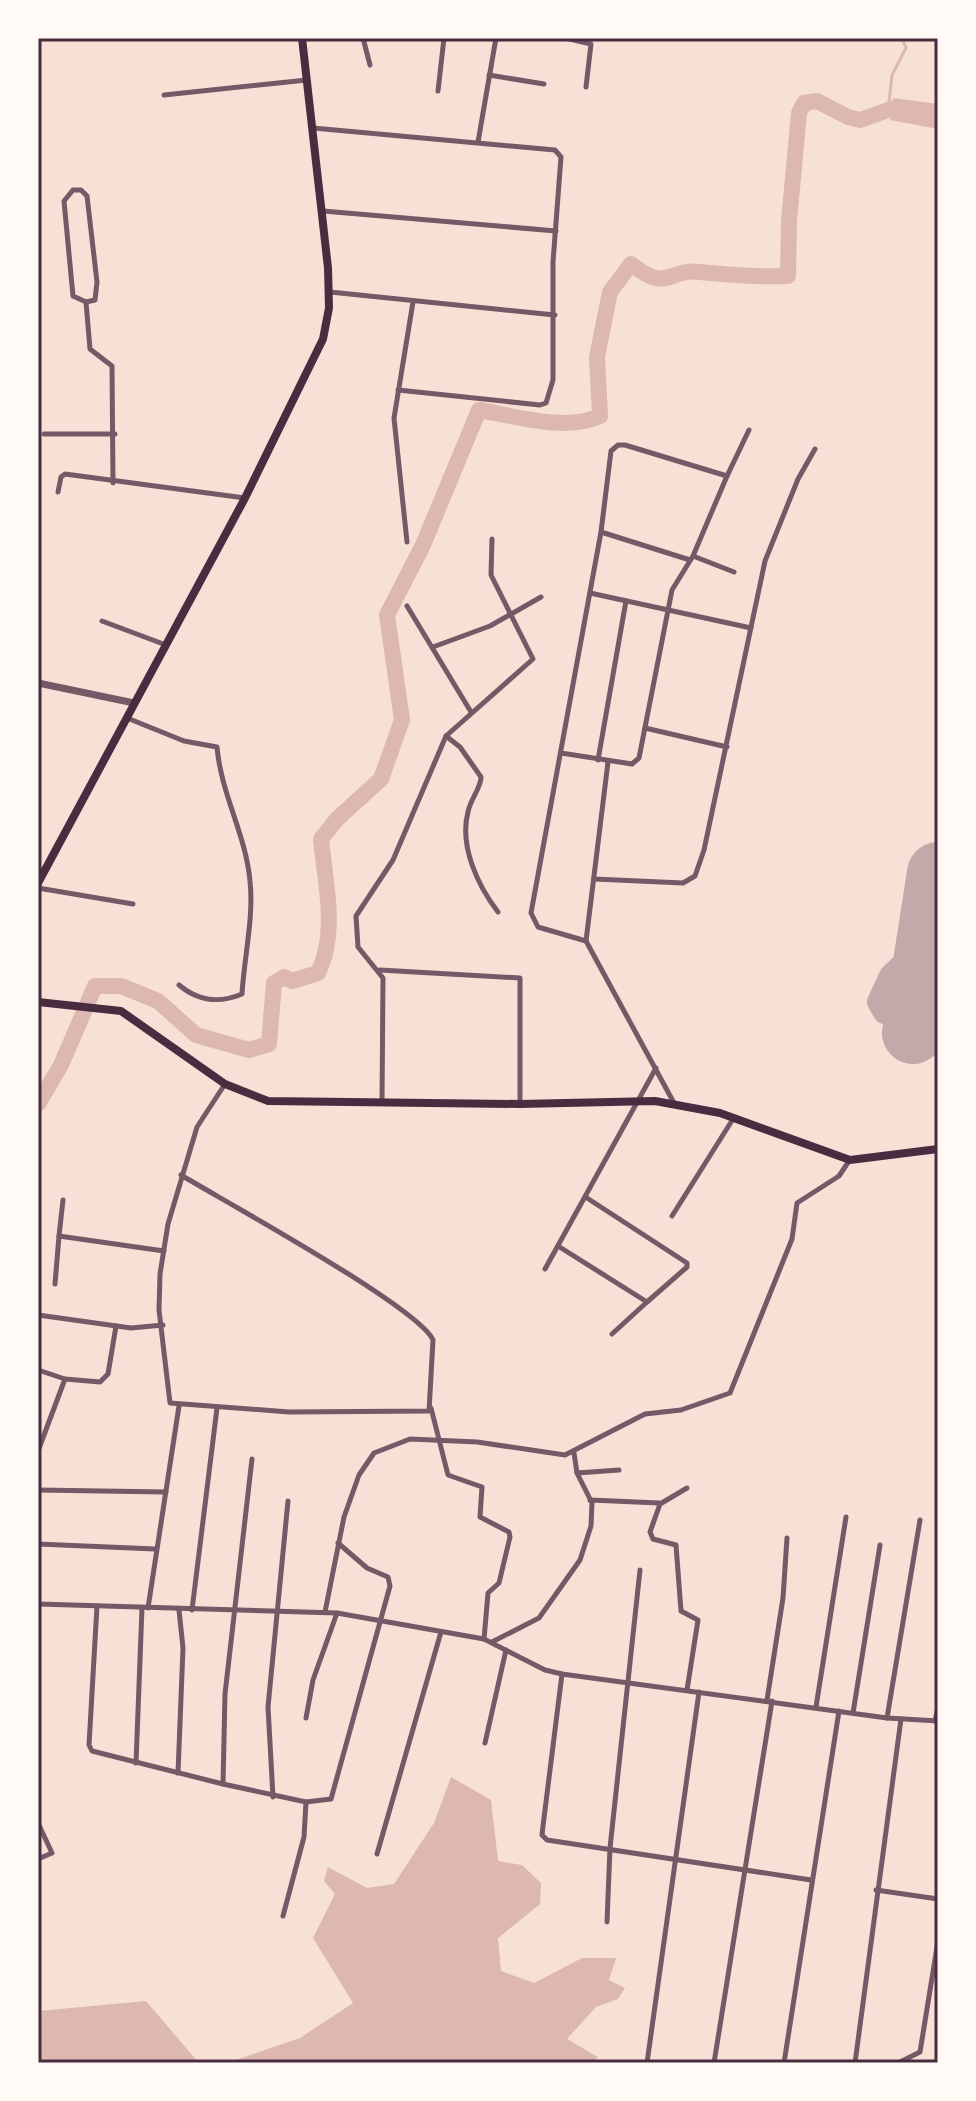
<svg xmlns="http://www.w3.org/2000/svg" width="976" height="2101" font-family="Spectral,serif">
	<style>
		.water { fill: #dcb8b0 }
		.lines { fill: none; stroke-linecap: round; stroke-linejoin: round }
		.stream { stroke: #dcb8b0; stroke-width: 3 }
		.river { stroke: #dcb8b0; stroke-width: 16 }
		.taxiway { stroke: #c3aaaa; stroke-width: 24 }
		.runway { stroke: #c3aaaa; stroke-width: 62 }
		.minor { stroke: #755966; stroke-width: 5 }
		.tertiary { stroke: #755966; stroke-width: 7 }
		.secondary { stroke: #4a2c40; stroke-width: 8 }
		.neatline { fill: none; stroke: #4a2c40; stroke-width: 3 }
	</style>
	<rect width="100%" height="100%" fill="#f7e1d7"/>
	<g class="water">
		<path d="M 893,98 L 938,104 L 938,129 L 890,120 Z"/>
		<path d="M 451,1777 L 491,1800 L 498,1861 L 522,1865 L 541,1883 L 540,1904 L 498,1938 L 501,1971 L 534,1983 L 582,1958 L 616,1958 L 609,1980 L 625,1988 L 618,1999 L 596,2007 L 567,2039 L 598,2057 L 592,2063 L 227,2063 L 300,2038 L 353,2003 L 313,1938 L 335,1894 L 324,1881 L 328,1867 L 367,1888 L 394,1884 L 434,1823 Z"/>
		<path d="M 146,2001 L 199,2063 L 38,2063 L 38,2011 Z"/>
	</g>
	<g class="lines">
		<path class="stream" d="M 888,111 L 892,75 L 906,48 L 902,38"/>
		<path class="river" d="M 38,1104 L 61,1065 L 95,986 L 121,986 L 158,1001 L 196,1035 L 249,1050 L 269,1044 L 274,983 L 284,977 L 292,981 L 318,973 C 338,933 325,882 321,839 L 337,819 L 381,779 L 402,720 L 387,615 L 423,545 L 479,410 C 516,416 565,432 600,416 L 597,357 L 610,292 L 631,264 C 669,294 667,268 700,272 C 733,275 755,277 788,276 L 789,221 L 799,113 L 804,103 L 817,101 L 848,117 L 860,120 L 891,109 L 938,117"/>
		<g class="taxiway">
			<path d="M 924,967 L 938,1006"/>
			<path d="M 921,980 L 901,1011 L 885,1012 L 879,1002 L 891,976 L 927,942"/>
			<path d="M 906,1002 L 916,1017 L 938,1020"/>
		</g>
		<path class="runway" d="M 913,1033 L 938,873"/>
		<g class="minor">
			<path d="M 363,38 L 370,65"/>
			<path d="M 565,38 L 591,44 L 586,87"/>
			<path d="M 489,75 L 544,84"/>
			<path d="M 438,91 L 444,38"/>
			<path d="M 164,95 L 307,80"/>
			<path d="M 313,128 L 555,150 L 561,157 L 553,262 L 553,380 L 546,403 L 540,405 L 398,390"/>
			<path d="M 478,142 L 496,38"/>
			<path d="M 323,211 L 556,231"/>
			<path d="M 330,292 L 555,315"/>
			<path d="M 86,302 L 95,300 L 97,282 L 87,196 L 81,190 L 73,190 L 64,201 L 73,296 L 86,302 L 90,349 L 112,366 L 113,483"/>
			<path d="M 44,434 L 115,434"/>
			<path d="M 727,476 L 749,430"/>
			<path d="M 58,492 L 61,477 L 65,474 L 245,498"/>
			<path d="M 601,532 L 690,560"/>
			<path d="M 407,542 L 394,418 L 413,302"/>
			<path d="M 693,556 L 734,572"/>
			<path d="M 590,593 L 751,628"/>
			<path d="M 407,606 L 471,712"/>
			<path d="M 102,621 L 166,645"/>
			<path d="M 433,647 L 490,626 L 541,597"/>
			<path d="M 127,718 L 184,741 L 217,747 C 221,794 246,835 250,881 C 254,917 244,958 242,994 C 218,1004 198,1001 179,985"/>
			<path d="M 645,728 L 727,747"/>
			<path d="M 446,736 L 460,747 L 481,777 C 481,788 470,800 468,812 C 459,846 478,886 498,912"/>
			<path d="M 561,753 L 632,764 L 639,758 L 672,590 L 693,556 L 727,476 L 625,445 L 618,445 L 611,451 L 601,532 L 531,913 L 538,927 L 586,941"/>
			<path d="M 598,760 L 626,601"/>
			<path d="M 608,762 L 586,941 L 674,1103"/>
			<path d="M 594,879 L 683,883 L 695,876 L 704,850 L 765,561 L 798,479 L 815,449"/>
			<path d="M 38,888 L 133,904"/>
			<path d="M 380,970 L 520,978 L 520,1104"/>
			<path d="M 382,1103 L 383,978 L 358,947 L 356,916 L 393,860 L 446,736 L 533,659 L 491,575 L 492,539"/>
			<path d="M 181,1175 C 224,1201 418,1307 433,1340 L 429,1411 L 289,1412 L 170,1403 L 159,1310 L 160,1274 L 168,1224 L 197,1127 L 225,1084"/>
			<path d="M 587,1198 L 687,1263 L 687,1267 L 647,1302"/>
			<path d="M 672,1216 L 733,1119"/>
			<path d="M 59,1236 L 63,1200"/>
			<path d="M 558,1246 L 647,1302 L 612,1334"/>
			<path d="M 545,1269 L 656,1068"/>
			<path d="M 55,1284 L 59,1236 L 164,1251"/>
			<path d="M 38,1315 L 131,1328 L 163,1325"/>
			<path d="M 38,1370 L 65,1379"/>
			<path d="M 431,1408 L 448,1475 L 482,1487 L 480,1517 L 509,1532 L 510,1537 L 499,1583 L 488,1593 L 484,1639"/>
			<path d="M 38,1451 L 65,1379 L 100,1382 L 108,1374 L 116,1326"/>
			<path d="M 252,1459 L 225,1694 L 223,1784 L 306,1802 L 331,1799 L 390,1586 L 388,1577 L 367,1568 L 338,1543"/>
			<path d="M 577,1473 L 619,1470"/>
			<path d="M 38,1490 L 166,1492"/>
			<path d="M 590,1500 L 659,1503"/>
			<path d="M 38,1544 L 155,1549"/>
			<path d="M 38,1604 L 337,1613 L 484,1639 L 545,1670 L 562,1674 L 887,1718 L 938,1721"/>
			<path d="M 97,1606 L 89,1745 L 92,1751 L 223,1784"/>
			<path d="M 148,1608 L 179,1406"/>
			<path d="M 192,1610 L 217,1408"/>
			<path d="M 325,1612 L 344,1517 L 359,1475 L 374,1453 L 410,1439 L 477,1442 L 565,1455 L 645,1414 L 681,1410 L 730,1393 L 792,1239 L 797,1203 L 839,1176 L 849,1161"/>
			<path d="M 492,1642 L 539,1618 L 580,1560 L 591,1526 L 592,1503 L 577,1473 L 574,1453"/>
			<path d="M 562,1674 L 543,1826 L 542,1835 L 547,1840 L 811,1880"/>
			<path d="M 687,1690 L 698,1620 L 681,1611 L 676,1545 L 653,1539 L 650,1532 L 660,1504 L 687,1488"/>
			<path d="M 767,1700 L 783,1598 L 787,1538"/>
			<path d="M 816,1707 L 846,1517"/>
			<path d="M 853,1713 L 880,1545"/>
			<path d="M 306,1718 L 313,1680 L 337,1613"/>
			<path d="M 887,1718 L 920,1520"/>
			<path d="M 935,1721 L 938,1707"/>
			<path d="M 485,1743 L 506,1650"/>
			<path d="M 136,1763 L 142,1608"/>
			<path d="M 178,1773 L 183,1648 L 179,1610"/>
			<path d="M 273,1797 L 268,1707 L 288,1501"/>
			<path d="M 38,1823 L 52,1853 L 38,1859"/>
			<path d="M 377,1854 L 441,1632"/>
			<path d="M 876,1890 L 938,1899"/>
			<path d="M 283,1916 L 304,1837 L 306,1802"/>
			<path d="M 607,1922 L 610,1848 L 640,1570"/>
			<path d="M 647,2063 L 699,1692"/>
			<path d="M 714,2063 L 772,1701"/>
			<path d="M 784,2063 L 839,1711"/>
			<path d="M 855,2063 L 901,1719"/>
			<path d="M 898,2063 L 920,2052 L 938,1941"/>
		</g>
		<path class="tertiary" d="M 38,683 L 134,703"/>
		<g class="secondary">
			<path d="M 38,883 L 245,498 L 323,339 L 329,308 L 328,268 L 302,38"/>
			<path d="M 38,1002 L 121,1011 L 225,1084 L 268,1101 L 520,1104 L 655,1101 L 720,1113 L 850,1160 L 938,1149"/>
		</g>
	</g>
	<rect width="976" height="2101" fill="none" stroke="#fffaf5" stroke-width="80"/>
	<rect x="40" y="40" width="896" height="2021" class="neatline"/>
</svg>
